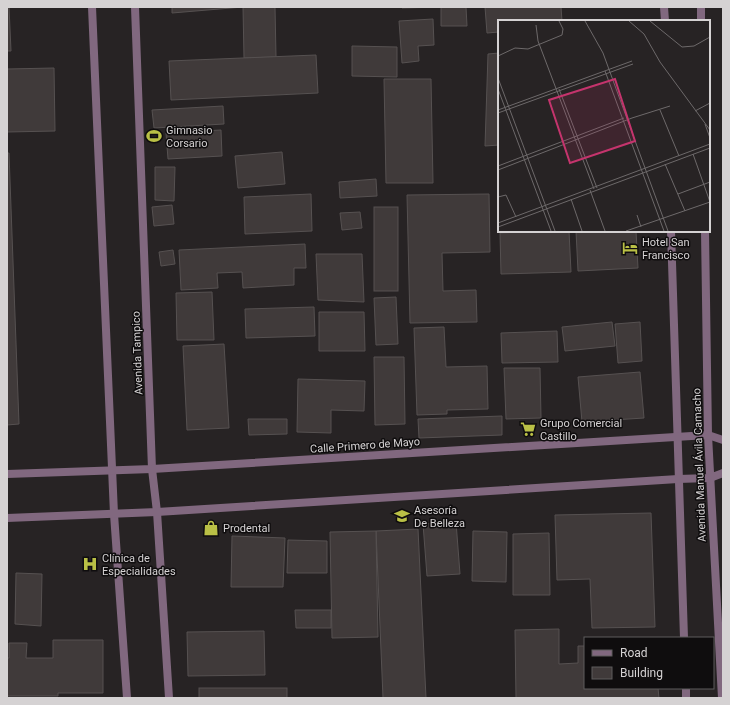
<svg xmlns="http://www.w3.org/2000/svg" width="730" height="705" font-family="Roboto,sans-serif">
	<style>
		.building { fill: #403a3a; stroke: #565151 }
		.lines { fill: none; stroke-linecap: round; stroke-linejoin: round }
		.minor { stroke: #81687f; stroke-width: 8 }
		.labels { text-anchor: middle; stroke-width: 3; stroke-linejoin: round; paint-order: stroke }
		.poi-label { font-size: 11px; fill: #d5d2d3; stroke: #0f0d0e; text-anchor: start }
		.street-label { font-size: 11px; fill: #d5d2d3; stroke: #0f0d0e }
		.inset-road { fill: none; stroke: #6d696a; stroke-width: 1 }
		.view { fill: #c5346d; fill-opacity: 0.15; stroke: #c5346d; stroke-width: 2 }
		.inset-edge { fill: none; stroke: #d5d2d3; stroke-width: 2 }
	</style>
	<rect width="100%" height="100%" fill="#272324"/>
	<g class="building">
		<path d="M 7,7 L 9,7 L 11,51 L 7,51 Z"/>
		<path d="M 172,7 L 275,7 L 276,57 L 244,58 L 243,7 L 172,13 Z"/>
		<path d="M 402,7 L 466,7 L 467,26 L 441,26 L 441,7 L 402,8 Z"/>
		<path d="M 485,7 L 561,7 L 562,21 L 499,21 L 499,32 L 487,33 Z"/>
		<path d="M 433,19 L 434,45 L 418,46 L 419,61 L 402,63 L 399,21 Z"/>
		<path d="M 352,46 L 397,47 L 397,77 L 352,76 Z"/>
		<path d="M 499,53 L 499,145 L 485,146 L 488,54 Z"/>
		<path d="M 316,55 L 318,93 L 171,100 L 169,61 Z"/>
		<path d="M 54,68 L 55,131 L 7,132 L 7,69 Z"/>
		<path d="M 384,79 L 431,79 L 433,183 L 386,183 Z"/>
		<path d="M 223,106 L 224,124 L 154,128 L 152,110 Z"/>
		<path d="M 221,130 L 222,156 L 168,159 L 166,133 Z"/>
		<path d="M 282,152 L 285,184 L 238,188 L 235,156 Z"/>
		<path d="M 7,153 L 9,153 L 19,424 L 7,425 Z"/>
		<path d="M 155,167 L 175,167 L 174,201 L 155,200 Z"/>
		<path d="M 376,179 L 377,196 L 340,198 L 339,182 Z"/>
		<path d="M 311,194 L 312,231 L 245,234 L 244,197 Z"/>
		<path d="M 489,194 L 490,252 L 442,253 L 443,291 L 476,290 L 477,322 L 410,323 L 407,195 Z"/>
		<path d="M 172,205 L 174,224 L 154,226 L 152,207 Z"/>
		<rect x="374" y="207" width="24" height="84"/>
		<path d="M 360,212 L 362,228 L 342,230 L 340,213 Z"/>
		<path d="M 542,231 L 569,231 L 571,272 L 501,274 L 500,233 Z"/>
		<path d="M 576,231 L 636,231 L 638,268 L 578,271 Z"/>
		<path d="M 305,244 L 306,268 L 294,268 L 294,285 L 243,288 L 242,272 L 217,273 L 218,288 L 181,290 L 179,250 Z"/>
		<path d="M 173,250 L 175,264 L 161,266 L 159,252 Z"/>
		<path d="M 316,254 L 362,254 L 364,302 L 318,300 Z"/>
		<path d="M 212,292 L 214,340 L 177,340 L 176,293 Z"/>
		<path d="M 396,297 L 398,344 L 376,345 L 374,298 Z"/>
		<path d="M 314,307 L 315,336 L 246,338 L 245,309 Z"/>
		<path d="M 319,312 L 364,312 L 365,351 L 319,351 Z"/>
		<path d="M 612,322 L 615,346 L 565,351 L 562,327 Z"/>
		<path d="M 640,322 L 642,361 L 618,363 L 615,324 Z"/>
		<path d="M 444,327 L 446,367 L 487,366 L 488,409 L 447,410 L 447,414 L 417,415 L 414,328 Z"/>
		<path d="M 557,331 L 558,362 L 502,363 L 501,333 Z"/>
		<path d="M 224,344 L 229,428 L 187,430 L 183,346 Z"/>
		<path d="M 374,357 L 404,357 L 405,424 L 375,425 Z"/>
		<path d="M 504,368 L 540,368 L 541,418 L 506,419 Z"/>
		<path d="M 640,372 L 644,418 L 582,422 L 578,377 Z"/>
		<path d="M 298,379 L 365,381 L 364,411 L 331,410 L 331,433 L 297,432 Z"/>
		<path d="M 502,416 L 502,435 L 419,438 L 418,419 Z"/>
		<path d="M 248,419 L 287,419 L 287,434 L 249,435 Z"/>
		<path d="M 651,513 L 655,627 L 592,628 L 590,579 L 557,580 L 555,515 Z"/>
		<path d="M 456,522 L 460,574 L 427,576 L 423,524 Z"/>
		<path d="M 418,529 L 426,698 L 383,698 L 376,531 Z"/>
		<path d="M 376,531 L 378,637 L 332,638 L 330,532 Z"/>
		<path d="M 473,531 L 507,532 L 506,582 L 472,581 Z"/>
		<path d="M 549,533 L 550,595 L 513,595 L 513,534 Z"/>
		<path d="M 232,536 L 285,538 L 283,587 L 231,587 Z"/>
		<path d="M 288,540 L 327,541 L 327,573 L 287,573 Z"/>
		<path d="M 16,573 L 42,574 L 41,626 L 15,624 Z"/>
		<path d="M 295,610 L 331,610 L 331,628 L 296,628 Z"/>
		<path d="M 559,629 L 559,664 L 578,663 L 578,646 L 585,646 L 585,688 L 658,688 L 659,698 L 516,698 L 515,630 Z"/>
		<path d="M 264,631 L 265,675 L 188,676 L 187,632 Z"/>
		<path d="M 53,640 L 103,640 L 103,693 L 58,693 L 58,696 L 7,696 L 7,658 L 9,658 L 9,643 L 27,643 L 26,658 L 53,658 Z"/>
		<rect x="199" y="688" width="88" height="10"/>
	</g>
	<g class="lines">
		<g class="minor">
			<path d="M 92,7 L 114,514 L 127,698"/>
			<path d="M 135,7 L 152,469 L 157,512 L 169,698"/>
			<path d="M 664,7 L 665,21"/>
			<path d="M 701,7 L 701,21"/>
			<path d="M 671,231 L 684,638"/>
			<path d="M 705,231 L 708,435 L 722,698"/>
			<path d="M 7,474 L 152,469 L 708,435 L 723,440"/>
			<path d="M 7,518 L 157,512 L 678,479 L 710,478 L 723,473"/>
			<path d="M 686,688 L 686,698"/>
		</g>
	</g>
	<defs>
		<g id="stadium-bare" transform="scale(1.2)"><path d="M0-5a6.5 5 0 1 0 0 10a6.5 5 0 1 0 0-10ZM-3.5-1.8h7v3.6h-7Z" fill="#bac046" stroke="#0f0d0e" stroke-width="2.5" paint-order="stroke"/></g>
		<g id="hotel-bare" transform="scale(1.2)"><path d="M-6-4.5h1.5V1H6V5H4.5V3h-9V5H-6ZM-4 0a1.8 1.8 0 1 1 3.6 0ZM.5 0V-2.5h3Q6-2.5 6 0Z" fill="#bac046" stroke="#0f0d0e" stroke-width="2.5" paint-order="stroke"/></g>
		<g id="supermarket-bare" transform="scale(1.2)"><path d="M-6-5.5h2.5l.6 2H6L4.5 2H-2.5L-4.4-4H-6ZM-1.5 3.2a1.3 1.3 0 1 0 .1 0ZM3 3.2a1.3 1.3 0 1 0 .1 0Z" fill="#bac046" stroke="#0f0d0e" stroke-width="2.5" paint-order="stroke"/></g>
		<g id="university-bare" transform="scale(1.2)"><path d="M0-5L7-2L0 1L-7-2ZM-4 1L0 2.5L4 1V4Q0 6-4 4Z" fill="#bac046" stroke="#0f0d0e" stroke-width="2.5" paint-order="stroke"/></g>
		<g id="shop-bare" transform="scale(1.2)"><path d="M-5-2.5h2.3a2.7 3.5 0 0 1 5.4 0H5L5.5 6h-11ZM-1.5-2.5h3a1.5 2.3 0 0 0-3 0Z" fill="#bac046" stroke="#0f0d0e" stroke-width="2.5" paint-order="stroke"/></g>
		<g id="hospital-bare" transform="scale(1.2)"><path d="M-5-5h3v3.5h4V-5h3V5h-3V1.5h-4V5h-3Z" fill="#bac046" stroke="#0f0d0e" stroke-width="2.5" paint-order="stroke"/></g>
	</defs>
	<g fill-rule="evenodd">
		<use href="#stadium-bare" x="154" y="136"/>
		<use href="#hotel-bare" x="630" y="248"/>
		<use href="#supermarket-bare" x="528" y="429"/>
		<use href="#university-bare" x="402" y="516"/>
		<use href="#shop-bare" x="211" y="528"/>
		<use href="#hospital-bare" x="90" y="564"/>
	</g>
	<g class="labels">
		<g class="poi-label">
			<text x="166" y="134">Gimnasio<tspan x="166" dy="13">Corsario</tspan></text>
			<text x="642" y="246">Hotel San<tspan x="642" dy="13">Francisco</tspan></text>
			<text x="540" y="427">Grupo Comercial<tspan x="540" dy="13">Castillo</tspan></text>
			<text x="414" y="514">Asesoría<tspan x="414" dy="13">De Belleza</tspan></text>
			<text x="223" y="532">Prodental</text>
			<text x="102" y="562">Clínica de<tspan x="102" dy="13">Especialidades</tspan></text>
		</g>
		<g class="street-label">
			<text transform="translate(137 353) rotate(-92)" y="4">Avenida Tampico</text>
			<text transform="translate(365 445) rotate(-4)" y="4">Calle Primero de Mayo</text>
			<text transform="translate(699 465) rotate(-92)" y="4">Avenida Manuel Ávila Camacho</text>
		</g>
	</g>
	<g transform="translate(498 20)">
		<rect width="212" height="212" fill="#272324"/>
		<path class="inset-road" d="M 87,1 L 105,33 L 170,211M 131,1 L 146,14 L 162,42 L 212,110M 152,1 L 184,27 L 196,26 L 212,17M 38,5 L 40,21 L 96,169M 0,36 L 17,28 L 30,29 L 64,15 L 65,9 L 61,1M 107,51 L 166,211M 0,58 L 57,211M 0,69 L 53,211M 61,69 L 99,168M 0,90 L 134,41M 162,90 L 181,136M 197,91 L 212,83M 0,93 L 135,44M 207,104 L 212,118M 195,134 L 212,182M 167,144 L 187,191M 0,146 L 126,98M 0,150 L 134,98 L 172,86M 92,170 L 107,211M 180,174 L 212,162M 0,177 L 8,175 L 18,197M 73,179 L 84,211M 139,195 L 143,207M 0,203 L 212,124M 0,207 L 212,128M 128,211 L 212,182"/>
		<path class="view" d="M 117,59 L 137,121 L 72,143 L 51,80 Z"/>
		<rect width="212" height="212" class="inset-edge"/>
	</g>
	<rect width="730" height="705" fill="none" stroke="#d5d2d3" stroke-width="16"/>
	<rect x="584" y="637" width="130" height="52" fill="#0f0d0e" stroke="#5e5c5d"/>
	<rect x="592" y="650" width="20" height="6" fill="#81687f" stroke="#5e5c5d"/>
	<text x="620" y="657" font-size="12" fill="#d5d2d3">Road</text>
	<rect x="592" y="667" width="20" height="12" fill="#403a3a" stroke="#5e5c5d"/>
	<text x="620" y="677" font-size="12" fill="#d5d2d3">Building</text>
</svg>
